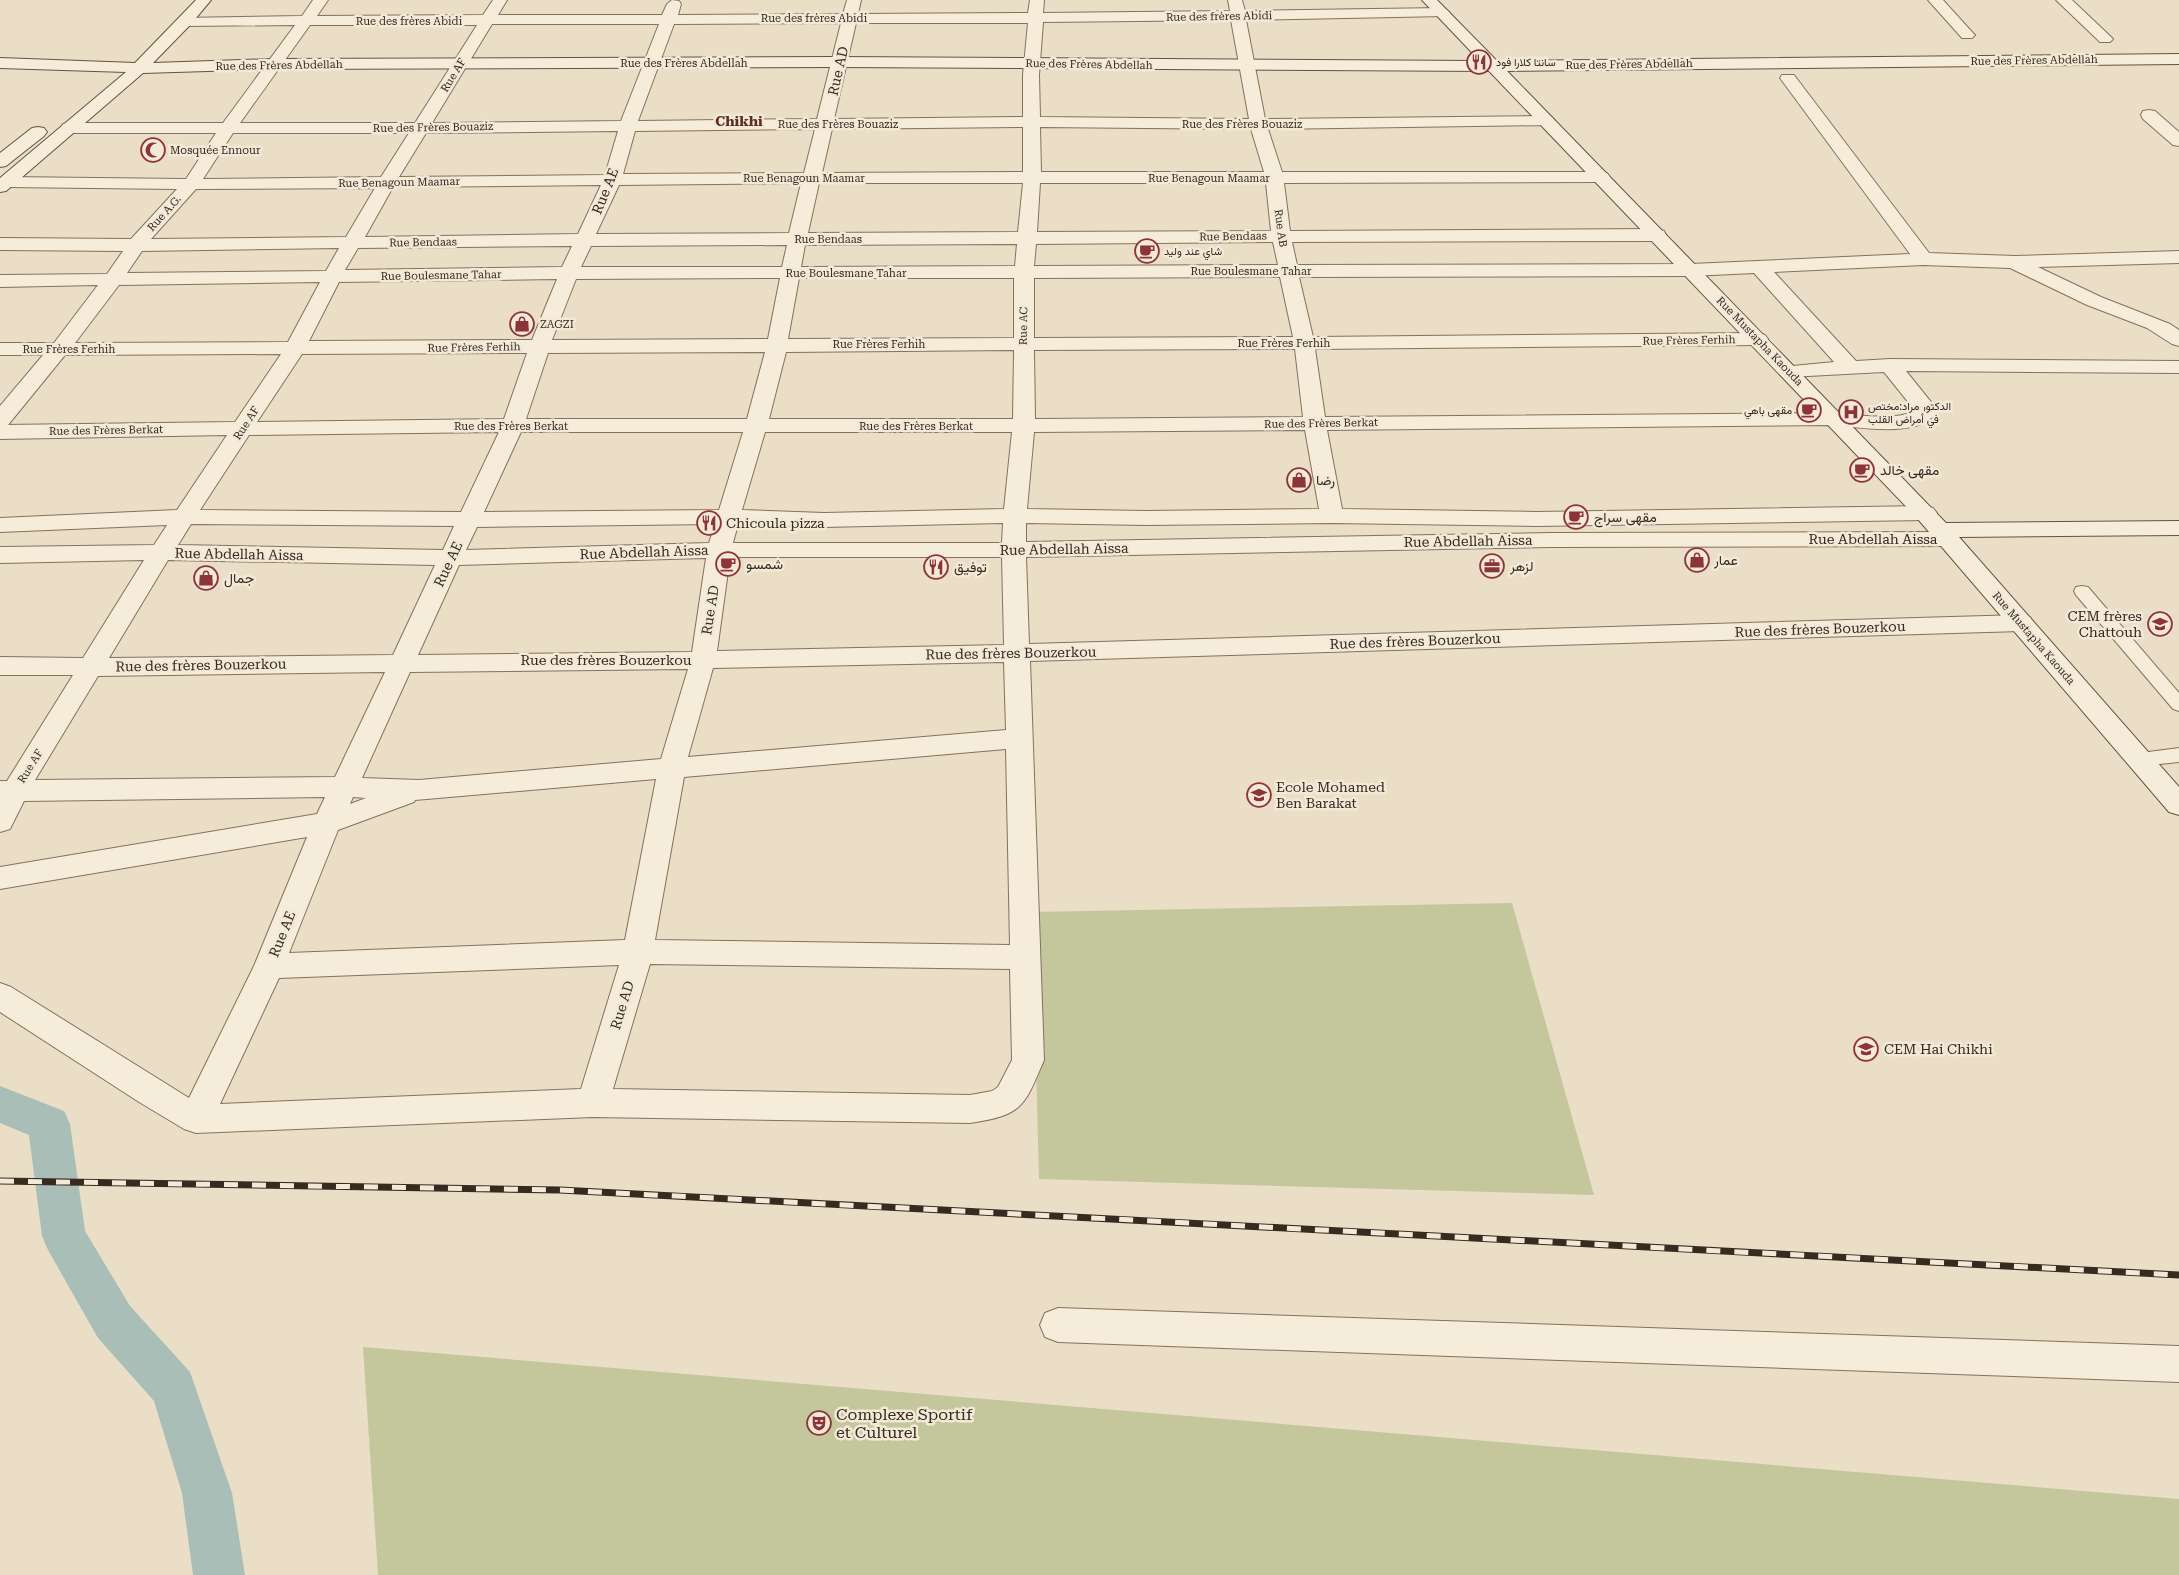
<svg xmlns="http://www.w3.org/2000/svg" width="2179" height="1575" font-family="'Roboto Serif',Vazirmatn,serif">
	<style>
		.green { fill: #c4c79c }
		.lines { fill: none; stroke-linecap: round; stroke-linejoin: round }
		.canal { fill: #a8beb7; fill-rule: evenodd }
		.lane-casing { stroke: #84715e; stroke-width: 2 }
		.street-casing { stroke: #84715e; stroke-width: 2 }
		.secondary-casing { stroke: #665241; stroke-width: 2 }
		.lane { fill: #f5ecda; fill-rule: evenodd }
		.street { fill: #f5ecda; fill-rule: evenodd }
		.secondary { fill: #f5ecda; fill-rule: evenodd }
		.rail-casing { stroke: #362a21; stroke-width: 7 }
		.rail { stroke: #f2e9d6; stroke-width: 5; stroke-dasharray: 14; stroke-linecap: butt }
		.labels { text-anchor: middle; stroke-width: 5; stroke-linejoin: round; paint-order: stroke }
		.far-street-label { font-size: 11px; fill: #362a21; stroke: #f2e9d6 }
		.far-poi-label { font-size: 11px; fill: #362a21; stroke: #f2e9d6; text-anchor: start }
		.street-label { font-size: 14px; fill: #362a21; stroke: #f2e9d6 }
		.far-quarter-label { font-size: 14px; font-weight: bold; fill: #5e2e24; stroke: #f2e9d6 }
		.poi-label { font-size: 14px; fill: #362a21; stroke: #f2e9d6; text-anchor: start }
		.near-poi-label { font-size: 16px; fill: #362a21; stroke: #f2e9d6; text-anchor: start }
	</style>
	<rect width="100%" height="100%" fill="#eadec7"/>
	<g class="green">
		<path d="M 1512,903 L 1594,1195 L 1039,1179 L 1032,912 Z"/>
		<path d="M 363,1347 L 2179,1499 L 2179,1575 L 378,1575 Z"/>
	</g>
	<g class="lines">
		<path class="canal" d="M 0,1086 L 64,1111 L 70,1124 L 85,1231 L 130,1306 L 190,1372 L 232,1493 L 245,1575 L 193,1575 L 182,1493 L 154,1401 L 98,1338 L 48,1250 L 42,1236 L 29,1135 L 0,1123 Z"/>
		<g class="lane-casing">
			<g id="lane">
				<path d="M 2082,586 L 2088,587 L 2179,693 L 2179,711 L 2173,709 L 2076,595 L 2074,591 L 2076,587 Z"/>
				<path d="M 2179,748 L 2179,762 L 2140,766 L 2133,764 L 2131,759 L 2133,754 Z"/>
			</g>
		</g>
		<g class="street-casing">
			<g id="street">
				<path d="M 313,0 L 328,0 L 317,16 L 483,15 L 493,0 L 507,0 L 498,15 L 662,15 L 667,4 L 672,0 L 679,1 L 681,4 L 678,15 L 843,14 L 847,0 L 861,0 L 858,14 L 1028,13 L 1030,0 L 1044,0 L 1043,13 L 1230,11 L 1228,0 L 1242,0 L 1245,11 L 1442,8 L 1447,10 L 1450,13 L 1447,16 L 1246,20 L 1265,119 L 1546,116 L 1552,117 L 1554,121 L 1552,125 L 1268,129 L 1282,172 L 1601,172 L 1607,173 L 1610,177 L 1607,181 L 1601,182 L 1284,183 L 1290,231 L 1657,229 L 1664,231 L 1666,235 L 1664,239 L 1657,241 L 1292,242 L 1297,265 L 1691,264 L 1910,254 L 1780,78 L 1782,75 L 1794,75 L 1929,253 L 2015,256 L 2179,251 L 2179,263 L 2038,267 L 2101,297 L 2170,324 L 2179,330 L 2179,346 L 2172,344 L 2147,328 L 2087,305 L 2010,268 L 1923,265 L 1774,272 L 1856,361 L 1890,359 L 2179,361 L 2179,373 L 1906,371 L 1935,407 L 1935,414 C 1918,438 1858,427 1833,425 L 1327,430 L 1342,509 L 1536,512 L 1925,506 L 1933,508 L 1937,513 L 1933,518 L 1925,520 L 1536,526 L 1332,523 L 1146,525 L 1026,523 L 1026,542 L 1551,533 L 1947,532 L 1955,534 L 1959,539 L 1955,544 L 1947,546 L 1551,547 L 1026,557 L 1029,644 L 2021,615 L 2030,617 L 2033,623 L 2030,629 L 2021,631 L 1030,661 L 1044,1060 C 1024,1107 1023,1115 970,1123 L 593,1117 L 196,1133 L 184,1129 L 139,1102 L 0,1012 L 0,983 L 11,987 L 189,1098 L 254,966 L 307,837 L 0,889 L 0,867 L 317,814 L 325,797 L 24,801 L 10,829 L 0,832 L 0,781 L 7,781 L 73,675 L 0,675 L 0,657 L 83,658 L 144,560 L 0,563 L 0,547 L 154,545 L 167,525 L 0,532 L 0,518 L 177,510 L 227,435 L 0,439 L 0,406 L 43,355 L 0,355 L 0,343 L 54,343 L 98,285 L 0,287 L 0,275 L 107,274 L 123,251 L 0,250 L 0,238 L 131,239 L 177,189 L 7,187 L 1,186 L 0,179 L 7,177 L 186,179 L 216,133 L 69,133 L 63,132 L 61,128 L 63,124 L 69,123 L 223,123 L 295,25 L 186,26 L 181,24 L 178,21 L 181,18 L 302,16 ZM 1231,20 L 1249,119 L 1040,117 L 1039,75 L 1043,22 ZM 841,23 L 817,119 L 638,121 L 674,24 ZM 856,23 L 1028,23 L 1023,75 L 1023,117 L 834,119 ZM 492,24 L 659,24 L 621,121 L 432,123 ZM 310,25 L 477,25 L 415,123 L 240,123 ZM 1023,127 L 1023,172 L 822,173 L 832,129 ZM 1040,127 L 1251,129 L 1264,172 L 1041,172 ZM 815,129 L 804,173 L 623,174 L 635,131 ZM 618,131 L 605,175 L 399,177 L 426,133 ZM 233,133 L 409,133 L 381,177 L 203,179 ZM 801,183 L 789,233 L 596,234 L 619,185 ZM 819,183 L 1023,183 L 1018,232 L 808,233 ZM 1040,183 L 1266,183 L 1271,231 L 1037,232 ZM 601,185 L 578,234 L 365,237 L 393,187 ZM 375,188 L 346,237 L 151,239 L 196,189 ZM 1273,242 L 1278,265 L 1034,266 L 1036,244 ZM 1017,244 L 1015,266 L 801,267 L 805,245 ZM 787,245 L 782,267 L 581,267 L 591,246 ZM 572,246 L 562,267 L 345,270 L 358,248 ZM 339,248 L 326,271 L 127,273 L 142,251 ZM 1754,273 L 1834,362 L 1782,367 L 1779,371 L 1782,375 L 1789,377 L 1884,372 L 1913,408 L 1913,411 C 1894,422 1855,414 1833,413 L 1325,417 L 1315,349 L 1758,345 L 1765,343 L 1768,339 L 1765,335 L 1758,333 L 1313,337 L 1299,277 L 1691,276 ZM 1280,277 L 1293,337 L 1034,338 L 1034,278 ZM 780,278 L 768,339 L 552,340 L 576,279 ZM 799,278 L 1014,278 L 1014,338 L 788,339 ZM 557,279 L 532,340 L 309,341 L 339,282 ZM 320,282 L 288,342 L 75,343 L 119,285 ZM 1295,349 L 1303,417 L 1035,419 L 1034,350 ZM 1014,350 L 1013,419 L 769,419 L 786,352 ZM 765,352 L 747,419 L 526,419 L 548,353 ZM 527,353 L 504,419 L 257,422 L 302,354 ZM 281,354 L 235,422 L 4,425 L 8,425 L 65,355 ZM 1305,430 L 1319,509 L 1146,511 L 1027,509 L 1034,432 ZM 499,432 L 461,512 L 200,510 L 249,435 ZM 521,432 L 743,432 L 719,510 L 484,512 ZM 765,432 L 1012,432 L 1004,509 L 824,513 L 742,510 ZM 1003,523 L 1002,543 L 733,543 L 738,524 L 824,527 ZM 191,524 L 454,526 L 443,550 L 178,545 ZM 715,524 L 709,543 L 466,550 L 477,527 ZM 730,557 L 1002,557 L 1004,645 L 717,651 ZM 706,558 L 692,652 L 418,655 L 459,565 ZM 168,560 L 435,565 L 393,655 L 109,658 ZM 1004,662 L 1006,730 L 688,757 L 713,668 ZM 688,669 L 661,759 L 419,780 L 362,778 L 410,672 ZM 385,672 L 335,777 L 35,780 L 98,676 ZM 1006,749 L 1010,945 L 655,940 L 684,777 ZM 656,779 L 625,940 L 289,953 L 338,830 L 414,802 L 415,800 ZM 353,797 L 366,798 L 350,804 ZM 650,964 L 1010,969 L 1012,1060 L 998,1087 L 992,1091 L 970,1095 L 613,1089 ZM 619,965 L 581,1089 L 220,1104 L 279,978 Z"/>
				<path d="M 1928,0 L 1943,0 L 1972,32 L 1975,35 L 1972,38 L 1962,38 Z"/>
				<path d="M 2056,0 L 2072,0 L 2110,36 L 2113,39 L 2110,42 L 2100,42 Z"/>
				<path d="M 2149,110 L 2155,111 L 2179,132 L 2179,146 L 2173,145 L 2143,119 L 2141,115 L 2143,111 Z"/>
				<path d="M 1058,1308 L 2179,1346 L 2179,1382 L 1058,1342 L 1045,1337 L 1040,1325 L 1045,1313 Z"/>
			</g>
		</g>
		<g class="secondary-casing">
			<g id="secondary">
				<path d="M 196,0 L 211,0 L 191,24 L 153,63 L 274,59 L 838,57 L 1480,61 L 1422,0 L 1437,0 L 1497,61 L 2179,54 L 2179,64 L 1507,71 L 1946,523 L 2179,521 L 2179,535 L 1959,537 L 2179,787 L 2179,815 L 2169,812 L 1917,518 L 1489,71 L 838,67 L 274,69 L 143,73 L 6,191 L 0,192 L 0,178 L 126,72 L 0,68 L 0,58 L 135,63 Z"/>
				<path d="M 38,127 L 44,128 L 47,132 L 44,136 L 6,166 L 0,167 L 0,153 L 32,128 Z"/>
			</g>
		</g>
		<use href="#lane" class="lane"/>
		<use href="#street" class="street"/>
		<use href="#secondary" class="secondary"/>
		<g class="rail-casing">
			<path id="rail" d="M 0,1181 L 560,1190 L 2179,1275"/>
		</g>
		<use href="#rail" class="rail"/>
	</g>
	<defs>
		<g id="restaurant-ring" transform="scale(1.25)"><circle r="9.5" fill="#f2e9d6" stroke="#8d3439" stroke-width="1.5"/><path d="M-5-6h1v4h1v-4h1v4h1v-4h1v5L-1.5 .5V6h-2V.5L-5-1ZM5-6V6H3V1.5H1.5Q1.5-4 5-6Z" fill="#8d3439"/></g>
		<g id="mosque-ring" transform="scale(1.25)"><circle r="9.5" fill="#f2e9d6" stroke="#8d3439" stroke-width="1.5"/><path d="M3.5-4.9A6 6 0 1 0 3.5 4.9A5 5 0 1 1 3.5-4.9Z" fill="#8d3439"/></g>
		<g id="cafe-ring" transform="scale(1.25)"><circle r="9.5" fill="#f2e9d6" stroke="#8d3439" stroke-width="1.5"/><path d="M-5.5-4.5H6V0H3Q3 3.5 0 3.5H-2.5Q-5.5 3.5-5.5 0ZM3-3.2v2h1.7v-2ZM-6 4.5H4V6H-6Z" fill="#8d3439"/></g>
		<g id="shop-ring" transform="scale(1.25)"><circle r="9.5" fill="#f2e9d6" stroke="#8d3439" stroke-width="1.5"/><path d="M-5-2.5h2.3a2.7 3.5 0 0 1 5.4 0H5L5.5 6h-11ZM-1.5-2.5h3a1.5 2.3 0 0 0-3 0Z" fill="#8d3439"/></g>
		<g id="hospital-ring" transform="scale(1.25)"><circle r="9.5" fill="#f2e9d6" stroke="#8d3439" stroke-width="1.5"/><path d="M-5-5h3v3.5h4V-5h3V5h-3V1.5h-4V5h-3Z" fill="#8d3439"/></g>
		<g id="office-ring" transform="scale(1.25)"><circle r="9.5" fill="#f2e9d6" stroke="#8d3439" stroke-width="1.5"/><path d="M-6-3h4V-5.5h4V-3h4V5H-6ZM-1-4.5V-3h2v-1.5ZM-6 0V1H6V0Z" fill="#8d3439"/></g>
		<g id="school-ring" transform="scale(1.25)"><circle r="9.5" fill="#f2e9d6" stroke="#8d3439" stroke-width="1.5"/><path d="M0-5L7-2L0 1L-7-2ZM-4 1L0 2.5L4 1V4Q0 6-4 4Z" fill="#8d3439"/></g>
		<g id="theatre-ring" transform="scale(1.25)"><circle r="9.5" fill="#f2e9d6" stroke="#8d3439" stroke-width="1.5"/><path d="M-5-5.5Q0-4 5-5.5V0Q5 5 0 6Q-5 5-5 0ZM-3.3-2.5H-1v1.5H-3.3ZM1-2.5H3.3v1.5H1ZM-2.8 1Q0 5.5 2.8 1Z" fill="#8d3439"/></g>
	</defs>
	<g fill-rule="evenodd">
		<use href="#restaurant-ring" x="1479" y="62"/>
		<use href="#mosque-ring" x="153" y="150"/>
		<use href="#cafe-ring" x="1147" y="251"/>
		<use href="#shop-ring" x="522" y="324"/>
		<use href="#cafe-ring" x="1809" y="410"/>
		<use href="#hospital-ring" x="1851" y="412"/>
		<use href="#cafe-ring" x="1862" y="470"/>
		<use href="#shop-ring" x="1299" y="480"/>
		<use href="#cafe-ring" x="1576" y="517"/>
		<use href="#restaurant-ring" x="709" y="523"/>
		<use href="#shop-ring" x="1697" y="560"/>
		<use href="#cafe-ring" x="728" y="564"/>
		<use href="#office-ring" x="1492" y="566"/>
		<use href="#restaurant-ring" x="936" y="567"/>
		<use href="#shop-ring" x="206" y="578"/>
		<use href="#school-ring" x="2160" y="624"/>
		<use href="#school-ring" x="1259" y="795"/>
		<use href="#school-ring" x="1866" y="1049"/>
		<use href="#theatre-ring" x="819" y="1423"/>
	</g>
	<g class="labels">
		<g class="far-street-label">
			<text transform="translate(1219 16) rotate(-1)" y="4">Rue des frères Abidi</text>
			<text x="814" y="22">Rue des frères Abidi</text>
			<text x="409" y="25">Rue des frères Abidi</text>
			<text transform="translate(2034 60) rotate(-1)" y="4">Rue des Frères Abdellah</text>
			<text x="684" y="67">Rue des Frères Abdellah</text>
			<text transform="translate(1089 64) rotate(1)" y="4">Rue des Frères Abdellah</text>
			<text transform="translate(1629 64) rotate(-1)" y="4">Rue des Frères Abdellah</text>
			<text transform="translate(279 65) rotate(-1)" y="4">Rue des Frères Abdellah</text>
			<text transform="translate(453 75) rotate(-59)" y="4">Rue AF</text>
			<text x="838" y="128">Rue des Frères Bouaziz</text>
			<text x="1242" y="128">Rue des Frères Bouaziz</text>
			<text transform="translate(433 127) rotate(-1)" y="4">Rue des Frères Bouaziz</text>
			<text x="804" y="182">Rue Benagoun Maamar</text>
			<text x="1209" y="182">Rue Benagoun Maamar</text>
			<text transform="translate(399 182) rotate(-1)" y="4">Rue Benagoun Maamar</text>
			<text transform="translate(164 213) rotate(-48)" y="4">Rue A.G.</text>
			<text transform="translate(1281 228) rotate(82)" y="4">Rue AB</text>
			<text transform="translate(1233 236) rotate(-1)" y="4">Rue Bendaas</text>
			<text x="828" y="243">Rue Bendaas</text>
			<text transform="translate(423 242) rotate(-1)" y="4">Rue Bendaas</text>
			<text x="1251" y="275">Rue Boulesmane Tahar</text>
			<text x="846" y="277">Rue Boulesmane Tahar</text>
			<text transform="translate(441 275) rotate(-1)" y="4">Rue Boulesmane Tahar</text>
			<text transform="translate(1023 326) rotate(-89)" y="4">Rue AC</text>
			<text transform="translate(1689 340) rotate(-1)" y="4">Rue Frères Ferhih</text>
			<text transform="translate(1760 341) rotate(46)" y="4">Rue Mustapha Kaouda</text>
			<text x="1284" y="347">Rue Frères Ferhih</text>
			<text x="879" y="348">Rue Frères Ferhih</text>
			<text transform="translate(474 347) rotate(-1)" y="4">Rue Frères Ferhih</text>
			<text x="69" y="353">Rue Frères Ferhih</text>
			<text transform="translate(246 423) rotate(-57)" y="4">Rue AF</text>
			<text transform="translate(1321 423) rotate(-1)" y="4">Rue des Frères Berkat</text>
			<text x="511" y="430">Rue des Frères Berkat</text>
			<text x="916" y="430">Rue des Frères Berkat</text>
			<text transform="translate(106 430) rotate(-1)" y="4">Rue des Frères Berkat</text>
			<text transform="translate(2034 638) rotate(49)" y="4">Rue Mustapha Kaouda</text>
			<text transform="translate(30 766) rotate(-58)" y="4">Rue AF</text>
		</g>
		<g class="far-poi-label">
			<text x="1496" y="66">سانتا كلارا فود</text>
			<text x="170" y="154">Mosquée Ennour</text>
			<text x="1164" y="255">شاي عند وليد</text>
			<text x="540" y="328">ZAGZI</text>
			<text x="1868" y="410">الدكتور مراد:مختص<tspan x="1868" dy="13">في أمراض القلب</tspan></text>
			<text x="1792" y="414" text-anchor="end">مقهى باهي</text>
		</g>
		<g class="street-label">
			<text transform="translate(838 71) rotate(-77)" y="5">Rue AD</text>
			<text transform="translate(605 191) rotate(-68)" y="5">Rue AE</text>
			<text x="1873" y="544">Rue Abdellah Aissa</text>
			<text transform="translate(1468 541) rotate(-1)" y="5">Rue Abdellah Aissa</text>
			<text transform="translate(1064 549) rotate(-1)" y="5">Rue Abdellah Aissa</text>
			<text transform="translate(644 552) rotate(-2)" y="5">Rue Abdellah Aissa</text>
			<text transform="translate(239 554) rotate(1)" y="5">Rue Abdellah Aissa</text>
			<text transform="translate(448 564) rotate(-65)" y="5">Rue AE</text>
			<text transform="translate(710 610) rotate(-81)" y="5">Rue AD</text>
			<text transform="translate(1820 629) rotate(-2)" y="5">Rue des frères Bouzerkou</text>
			<text transform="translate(1415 641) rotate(-2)" y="5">Rue des frères Bouzerkou</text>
			<text transform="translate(1011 653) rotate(-1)" y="5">Rue des frères Bouzerkou</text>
			<text x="606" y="665">Rue des frères Bouzerkou</text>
			<text transform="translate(201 665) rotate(-1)" y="5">Rue des frères Bouzerkou</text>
			<text transform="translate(282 934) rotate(-68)" y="5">Rue AE</text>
			<text transform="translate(622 1005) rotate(-73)" y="5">Rue AD</text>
		</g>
		<g class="far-quarter-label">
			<text x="739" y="126">Chikhi</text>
		</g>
		<g class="poi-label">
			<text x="1880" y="475">مقهى خالد</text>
			<text x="1316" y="485">رضا</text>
			<text x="1594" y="522">مقهى سراج</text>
			<text x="726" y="528">Chicoula pizza</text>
			<text x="1714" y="565">عمار</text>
			<text x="746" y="569">شمسو</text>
			<text x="1510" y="571">لزهر</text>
			<text x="954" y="572">توفيق</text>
			<text x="224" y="583">جمال</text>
			<text x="2142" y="621" text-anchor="end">CEM frères<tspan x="2142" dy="16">Chattouh</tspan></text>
			<text x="1276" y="792">Ecole Mohamed<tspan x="1276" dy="16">Ben Barakat</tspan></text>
			<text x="1884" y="1054">CEM Hai Chikhi</text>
		</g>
		<g class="near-poi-label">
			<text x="836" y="1420">Complexe Sportif<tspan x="836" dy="18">et Culturel</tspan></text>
		</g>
	</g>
</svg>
